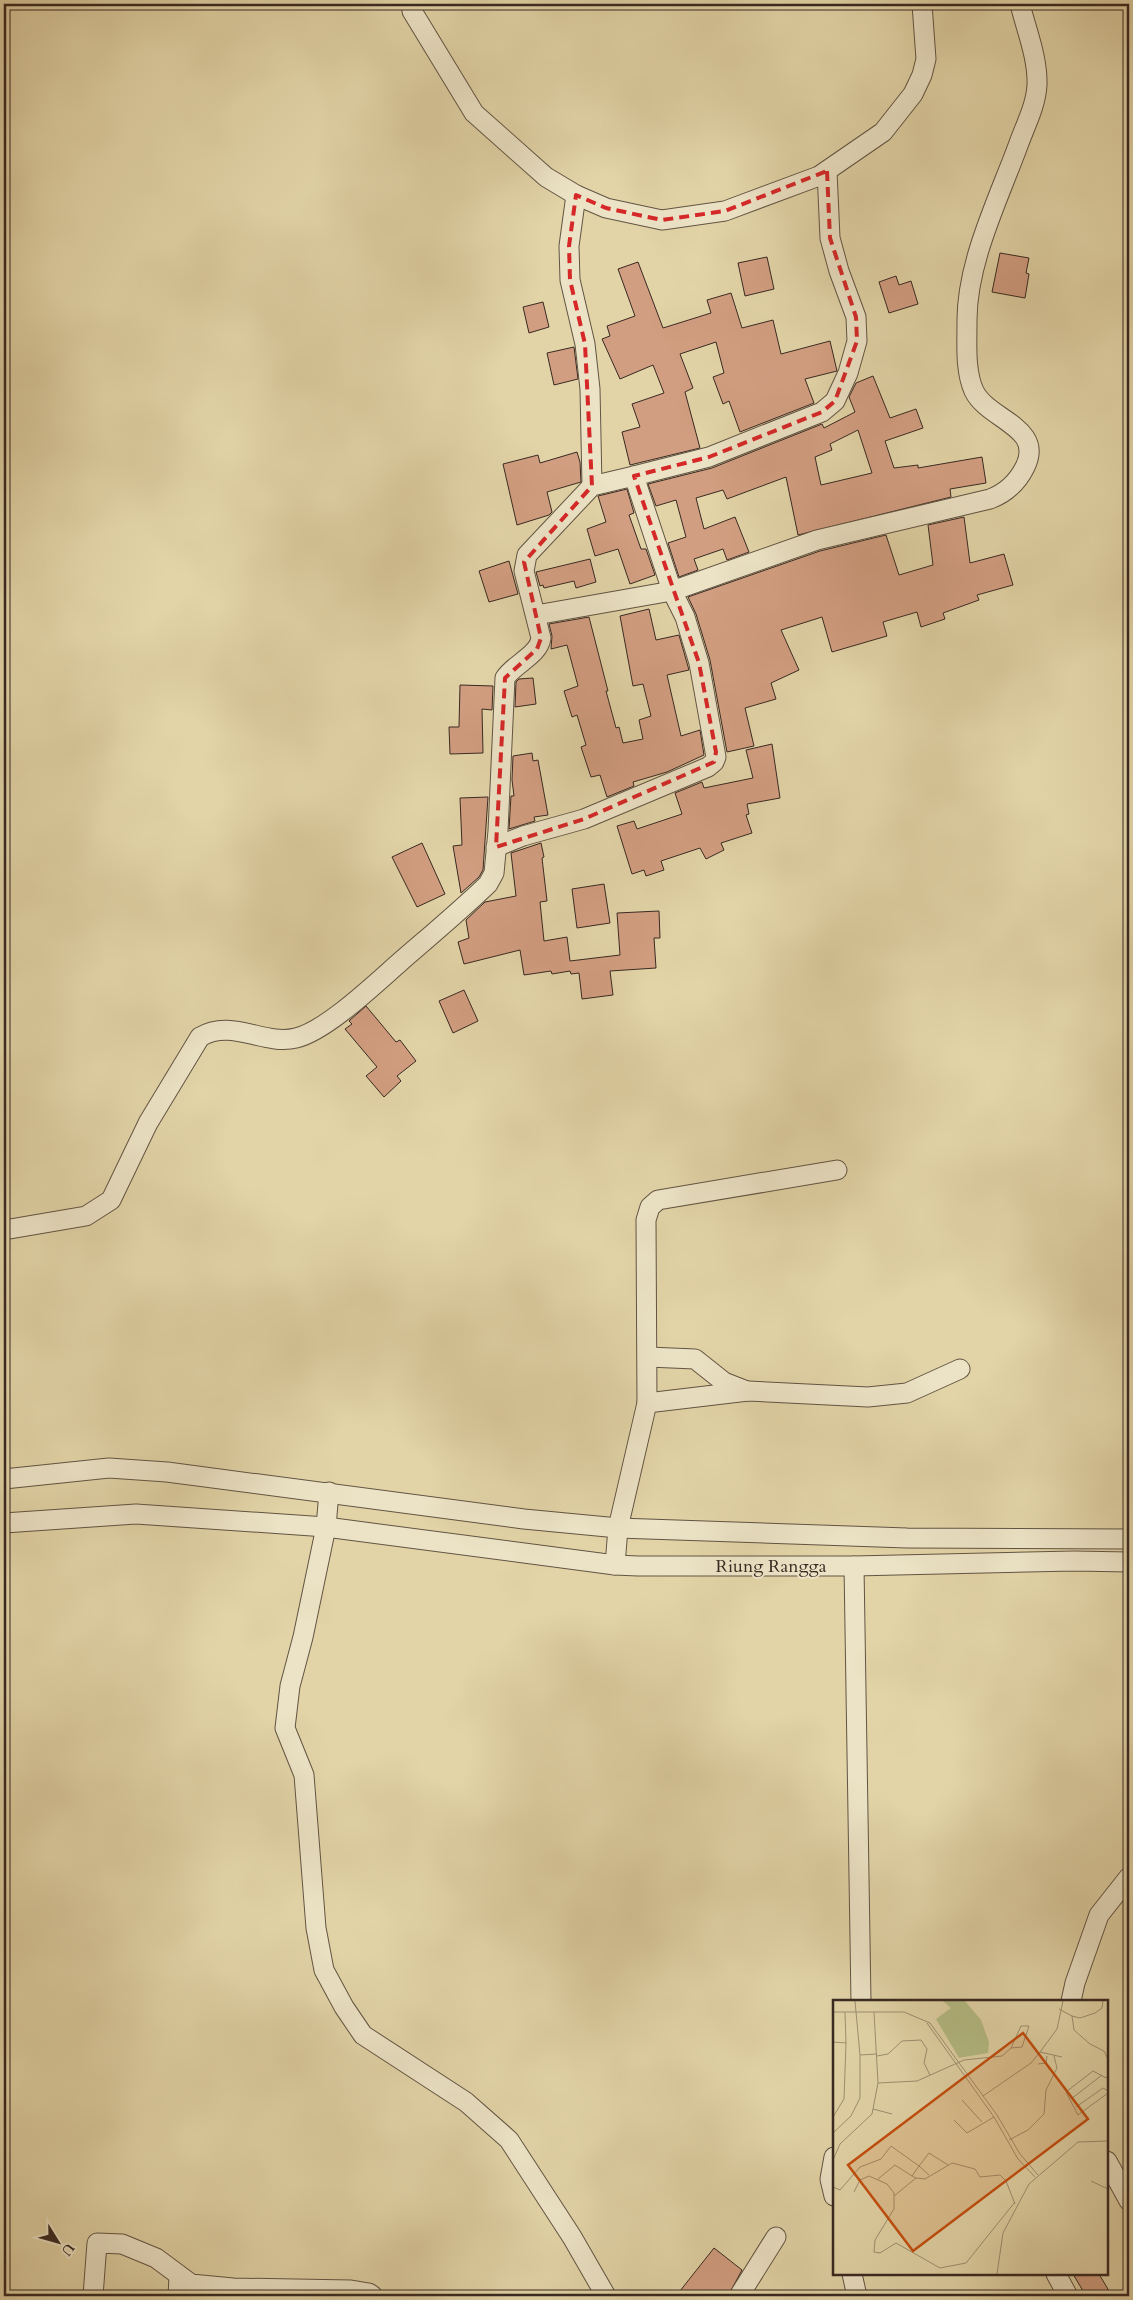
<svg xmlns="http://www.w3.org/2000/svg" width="1133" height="2300" font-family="Cardo,serif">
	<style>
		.building { fill: #d29e81; stroke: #382922; fill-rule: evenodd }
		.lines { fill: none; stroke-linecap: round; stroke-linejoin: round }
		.street-casing { stroke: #625443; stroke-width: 21 }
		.street { stroke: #ece3c6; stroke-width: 19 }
		.marked { fill: none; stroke: #d62828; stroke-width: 4; stroke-dasharray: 10 6; stroke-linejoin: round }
		.labels { text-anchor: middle; stroke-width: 4; stroke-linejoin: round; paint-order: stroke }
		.street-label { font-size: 18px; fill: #382922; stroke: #ece3c6 }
		.inset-road { fill: none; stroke: #9e9072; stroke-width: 1 }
		.view { fill: #c54f10; fill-opacity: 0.15; stroke: #c54f10; stroke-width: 2.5 }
		.inset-edge { fill: none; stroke: #382922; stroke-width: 2.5 }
	</style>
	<rect width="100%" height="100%" fill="#e2d4a7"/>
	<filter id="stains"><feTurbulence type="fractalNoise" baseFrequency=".004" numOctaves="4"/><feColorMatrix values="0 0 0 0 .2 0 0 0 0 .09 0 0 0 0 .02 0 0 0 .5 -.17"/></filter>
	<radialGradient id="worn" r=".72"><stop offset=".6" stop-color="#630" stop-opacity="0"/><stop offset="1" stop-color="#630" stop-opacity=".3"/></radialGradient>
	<g class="building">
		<path d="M 1000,253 L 1029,258 L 1026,273 L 1029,274 L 1025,298 L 992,292 Z"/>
		<path d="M 767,257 L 774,289 L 745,296 L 738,263 Z"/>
		<path d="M 638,262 L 663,328 L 711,313 L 707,300 L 731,293 L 742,328 L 773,320 L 781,354 L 830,341 L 837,371 L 805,379 L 814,403 L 740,432 L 729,401 L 723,404 L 713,377 L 724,373 L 716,342 L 680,354 L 693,388 L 685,392 L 700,448 L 630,465 L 622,432 L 640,427 L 632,404 L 664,393 L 653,365 L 620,379 L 602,339 L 610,336 L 607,326 L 635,316 L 618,269 Z"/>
		<path d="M 896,276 L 899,285 L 911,281 L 918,304 L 889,313 L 879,282 Z"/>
		<path d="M 543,302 L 549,327 L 529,333 L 523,307 Z"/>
		<path d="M 574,347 L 578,379 L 554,385 L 547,353 Z"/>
		<path d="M 873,376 L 890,418 L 916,409 L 923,428 L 885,441 L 894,468 L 918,465 L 918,468 L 982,457 L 986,483 L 950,489 L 951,497 L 798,535 L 786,477 L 727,499 L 723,490 L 696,498 L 704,529 L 735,517 L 749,552 L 727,560 L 723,549 L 694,559 L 698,570 L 679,577 L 668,543 L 686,537 L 676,500 L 656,506 L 648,484 L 712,468 L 822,424 L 824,428 L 855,412 L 849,397 L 856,383 ZM 858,430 L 872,473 L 821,485 L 815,457 L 832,450 L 830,444 Z"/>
		<path d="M 577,452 L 580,462 L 581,482 L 547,492 L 552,512 L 549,515 L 517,525 L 503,464 L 538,455 L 540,463 Z"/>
		<path d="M 627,489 L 634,513 L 629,515 L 641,549 L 646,549 L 655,575 L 630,584 L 618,549 L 595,556 L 587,529 L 606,522 L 598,496 Z"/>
		<path d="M 964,517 L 970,563 L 1004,554 L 1013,585 L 977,595 L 979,600 L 943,613 L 945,619 L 921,627 L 917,612 L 883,622 L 887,636 L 832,652 L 822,617 L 781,630 L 799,670 L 771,683 L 776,699 L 745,708 L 754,746 L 727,752 L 710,660 L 696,614 L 688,597 L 820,551 L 886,535 L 899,575 L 933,565 L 928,525 Z"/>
		<path d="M 590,559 L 596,582 L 576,588 L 574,581 L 544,588 L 543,585 L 540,586 L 536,572 Z"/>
		<path d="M 509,561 L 518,594 L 489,602 L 479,571 Z"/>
		<path d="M 649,609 L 656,640 L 679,635 L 689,670 L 667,675 L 681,736 L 700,730 L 704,755 L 667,772 L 633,782 L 634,786 L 607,797 L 600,775 L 591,777 L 581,747 L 586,745 L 577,715 L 572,717 L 564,691 L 578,686 L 567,645 L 551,649 L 552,636 L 549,624 L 589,617 L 608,691 L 606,691 L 616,728 L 619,727 L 623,743 L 643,739 L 639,720 L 651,716 L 643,684 L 633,686 L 620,616 Z"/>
		<path d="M 533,678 L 536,704 L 515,707 L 516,682 L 519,679 Z"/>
		<path d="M 460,685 L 493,686 L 492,710 L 482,709 L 483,753 L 450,754 L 449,727 L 459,727 Z"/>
		<path d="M 772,744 L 780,798 L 747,804 L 749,814 L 746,815 L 752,833 L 721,843 L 724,850 L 706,859 L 700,848 L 661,861 L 664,870 L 646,876 L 644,870 L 632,874 L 617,826 L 634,821 L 637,829 L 682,814 L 675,793 L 702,782 L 704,788 L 753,778 L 746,750 Z"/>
		<path d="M 532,753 L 533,761 L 538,760 L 548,815 L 534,817 L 535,821 L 509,829 L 511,796 L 514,796 L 512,780 L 513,756 Z"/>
		<path d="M 488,797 L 483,870 L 479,877 L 461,893 L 453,846 L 462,845 L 460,798 Z"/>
		<path d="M 422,843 L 445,894 L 417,907 L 392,857 Z"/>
		<path d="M 541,843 L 544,857 L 542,858 L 547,901 L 540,902 L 544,941 L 567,937 L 570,961 L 620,955 L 617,913 L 659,911 L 660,938 L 654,938 L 656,968 L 610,971 L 613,995 L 582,999 L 579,973 L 571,974 L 570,971 L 552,974 L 551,971 L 524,975 L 520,950 L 464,964 L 458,942 L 469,938 L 466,920 L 485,902 L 516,896 L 511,853 Z"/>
		<path d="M 604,884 L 610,923 L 577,928 L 572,889 Z"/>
		<path d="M 464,990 L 478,1021 L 453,1033 L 439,1001 Z"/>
		<path d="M 366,1006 L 396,1042 L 400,1040 L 416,1061 L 397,1076 L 401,1081 L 384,1097 L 366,1076 L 377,1067 L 345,1029 L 352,1024 L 349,1021 Z"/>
		<path d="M 714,2248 L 742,2270 L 728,2296 L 676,2296 Z"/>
		<path d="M 1073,2274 L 1099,2274 L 1112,2296 L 1086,2296 Z"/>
	</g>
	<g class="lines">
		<g class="street-casing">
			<g id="street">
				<path d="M 411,4 L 412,11 L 474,113 L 546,177 L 576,195 L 606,208 L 662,220 L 725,211 L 819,176 L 883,132 L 913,94 L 922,75 L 926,59 L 922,4"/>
				<path d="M 576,195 L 569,246 L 570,280 L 585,344 L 590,389 L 592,486"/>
				<path d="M 634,476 L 709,457 L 822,412 L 835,401 L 848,373 L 857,341 L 856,317 L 839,271 L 830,238 L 827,171"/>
				<path d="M 496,847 L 523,836 L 584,819 L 708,767 L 714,762 L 716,757 L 699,663 L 685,617 L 672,591 L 536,615"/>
				<path d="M 4,1230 L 86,1216 L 111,1200 L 148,1123 L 200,1037 C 232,1018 264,1046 296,1038 C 326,1031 376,983 400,962 C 430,936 460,911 488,884 L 494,873 L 498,831 L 505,678 C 514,664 539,655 541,638 L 524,571 L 527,555 L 592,486 L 634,476 L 672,591 L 817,540 L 990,499 C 1006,493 1017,483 1025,467 C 1045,427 988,420 974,391 C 965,371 967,345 967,323 C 966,263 999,198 1019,143 C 1026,124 1036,105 1037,85 C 1038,58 1026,29 1020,4"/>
				<path d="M 648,1357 L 695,1359 L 724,1382 L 747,1391"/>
				<path d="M 647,1403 L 748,1391 L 868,1397 L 907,1393 L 960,1369"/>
				<path d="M 4,1479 L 109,1468 L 167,1472 L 524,1519 L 618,1528 L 907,1538 L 1129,1539"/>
				<path d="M 329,1492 L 326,1527 L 303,1637 L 290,1686 L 285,1728 L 304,1775 L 316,1928 L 324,1970 L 344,2007 L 363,2035 L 466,2102 L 509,2140 L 572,2237 L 606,2296"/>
				<path d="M 4,1523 L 136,1514 L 326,1527 L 615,1565 L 638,1566 L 854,1566 L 1074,1561 L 1129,1562"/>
				<path d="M 615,1565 L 618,1528 L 647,1403 L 646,1220 L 650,1207 L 658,1200 L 837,1170"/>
				<path d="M 854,1566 L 861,2001"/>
				<path d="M 1071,2001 L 1075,1983 L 1099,1915 L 1129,1877"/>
				<path d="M 834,2157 L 830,2179 L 834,2196"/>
				<path d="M 1107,2161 L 1129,2201"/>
				<path d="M 852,2274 L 857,2296"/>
				<path d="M 1056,2274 L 1068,2296"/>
				<path d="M 93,2296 L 97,2243 L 122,2244 L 156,2258 L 191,2284 L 233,2288 L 351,2290 L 369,2293 L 373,2296"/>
				<path d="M 178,2296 L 179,2276"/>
				<path d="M 739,2296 L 776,2237"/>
			</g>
		</g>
		<use href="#street" class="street"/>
	</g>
	<path class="marked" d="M 827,171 L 830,238 L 856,317 L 857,341 L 835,401 L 822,412 L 709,457 L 634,476 L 699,663 L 716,752 L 714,762 L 584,819 L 496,847 L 505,678 L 537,649 L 541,638 L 524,562 L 592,486 L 585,344 L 570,280 L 569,246 L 576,195 L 606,208 L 662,220 L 725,211 Z"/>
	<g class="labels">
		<g class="street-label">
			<text x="771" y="1572">Riung Rangga</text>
		</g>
	</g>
	<g transform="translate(833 2000)">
		<rect width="275" height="275" fill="#e2d4a7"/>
		<path d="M 110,1 L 132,1 L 148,20 L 156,42 L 155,53 L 126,58 L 103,19 L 118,8 Z" fill="#b5bc85"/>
		<path class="inset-road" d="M 226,9 L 239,16 L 241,30 L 257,44 L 271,51 L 275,59M 0,12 L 71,12 L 97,23 L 164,115 L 187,154 L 205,175M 41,12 L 45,83 L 84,81 L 131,60 L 169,56 L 178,48 L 188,26 L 196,26 L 189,47 L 178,48M 239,16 L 247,18 L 262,13 L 269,8 L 270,1M 94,23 L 161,117 L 185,159 L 202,177M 0,42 L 13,43 L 12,12M 207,52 L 229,57M 27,55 L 44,54M 44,56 L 55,54 L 69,41 L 88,40 L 94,49 L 91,63 L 97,75M 205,64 L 213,63 L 214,56M 275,75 L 273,78 L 260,71 L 233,92 L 245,115 L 275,93M 150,96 L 198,63 L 207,52 L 224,29 L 230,1M 238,99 L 269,75M 129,100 L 149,122M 243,107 L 270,88 L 275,91M 40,109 L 59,114M 0,117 L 11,99 L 13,43M 121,120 L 134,133 L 161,117M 0,133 L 18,116 L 27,98 L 27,55 L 22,1M 176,140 L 195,130 L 211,114 L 213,90 L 224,68 L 221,56M 0,160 L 7,144 L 39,114 L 45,83M 96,175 L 86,166 L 96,153 L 115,165M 45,179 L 62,165 L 79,176M 258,181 L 275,189M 0,187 L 7,190 L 27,167 L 48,159 L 58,146 L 86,166 L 79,176 L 83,178 L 92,179 L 119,163 L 142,169 L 147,177 L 167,175 L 173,181 L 182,204M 21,192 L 27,180 L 36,176 L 54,184 L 61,193 L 61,209 L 42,240 L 41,252 L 47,253 L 63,243 L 107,268 L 133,263 L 182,202M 61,196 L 83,178M 164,274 L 170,233 L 196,184 L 245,142 L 275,141"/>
		<path class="view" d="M 190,33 L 255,119 L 80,251 L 15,165 Z"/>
		<rect width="275" height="275" class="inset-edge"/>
	</g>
	<rect width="1133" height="2300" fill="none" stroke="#e2d4a7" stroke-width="20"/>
	<rect x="5" y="5" width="1123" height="2290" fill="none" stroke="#382922" stroke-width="2.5"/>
	<rect x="10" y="10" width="1113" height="2280" fill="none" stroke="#382922"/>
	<g transform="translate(58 2242) rotate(127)" stroke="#ece3c6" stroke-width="4" paint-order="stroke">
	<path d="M0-4L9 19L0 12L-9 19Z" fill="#382922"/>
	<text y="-8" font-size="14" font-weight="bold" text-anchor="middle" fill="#382922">U</text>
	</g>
	<rect width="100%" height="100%" filter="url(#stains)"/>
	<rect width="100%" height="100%" fill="url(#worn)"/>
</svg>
